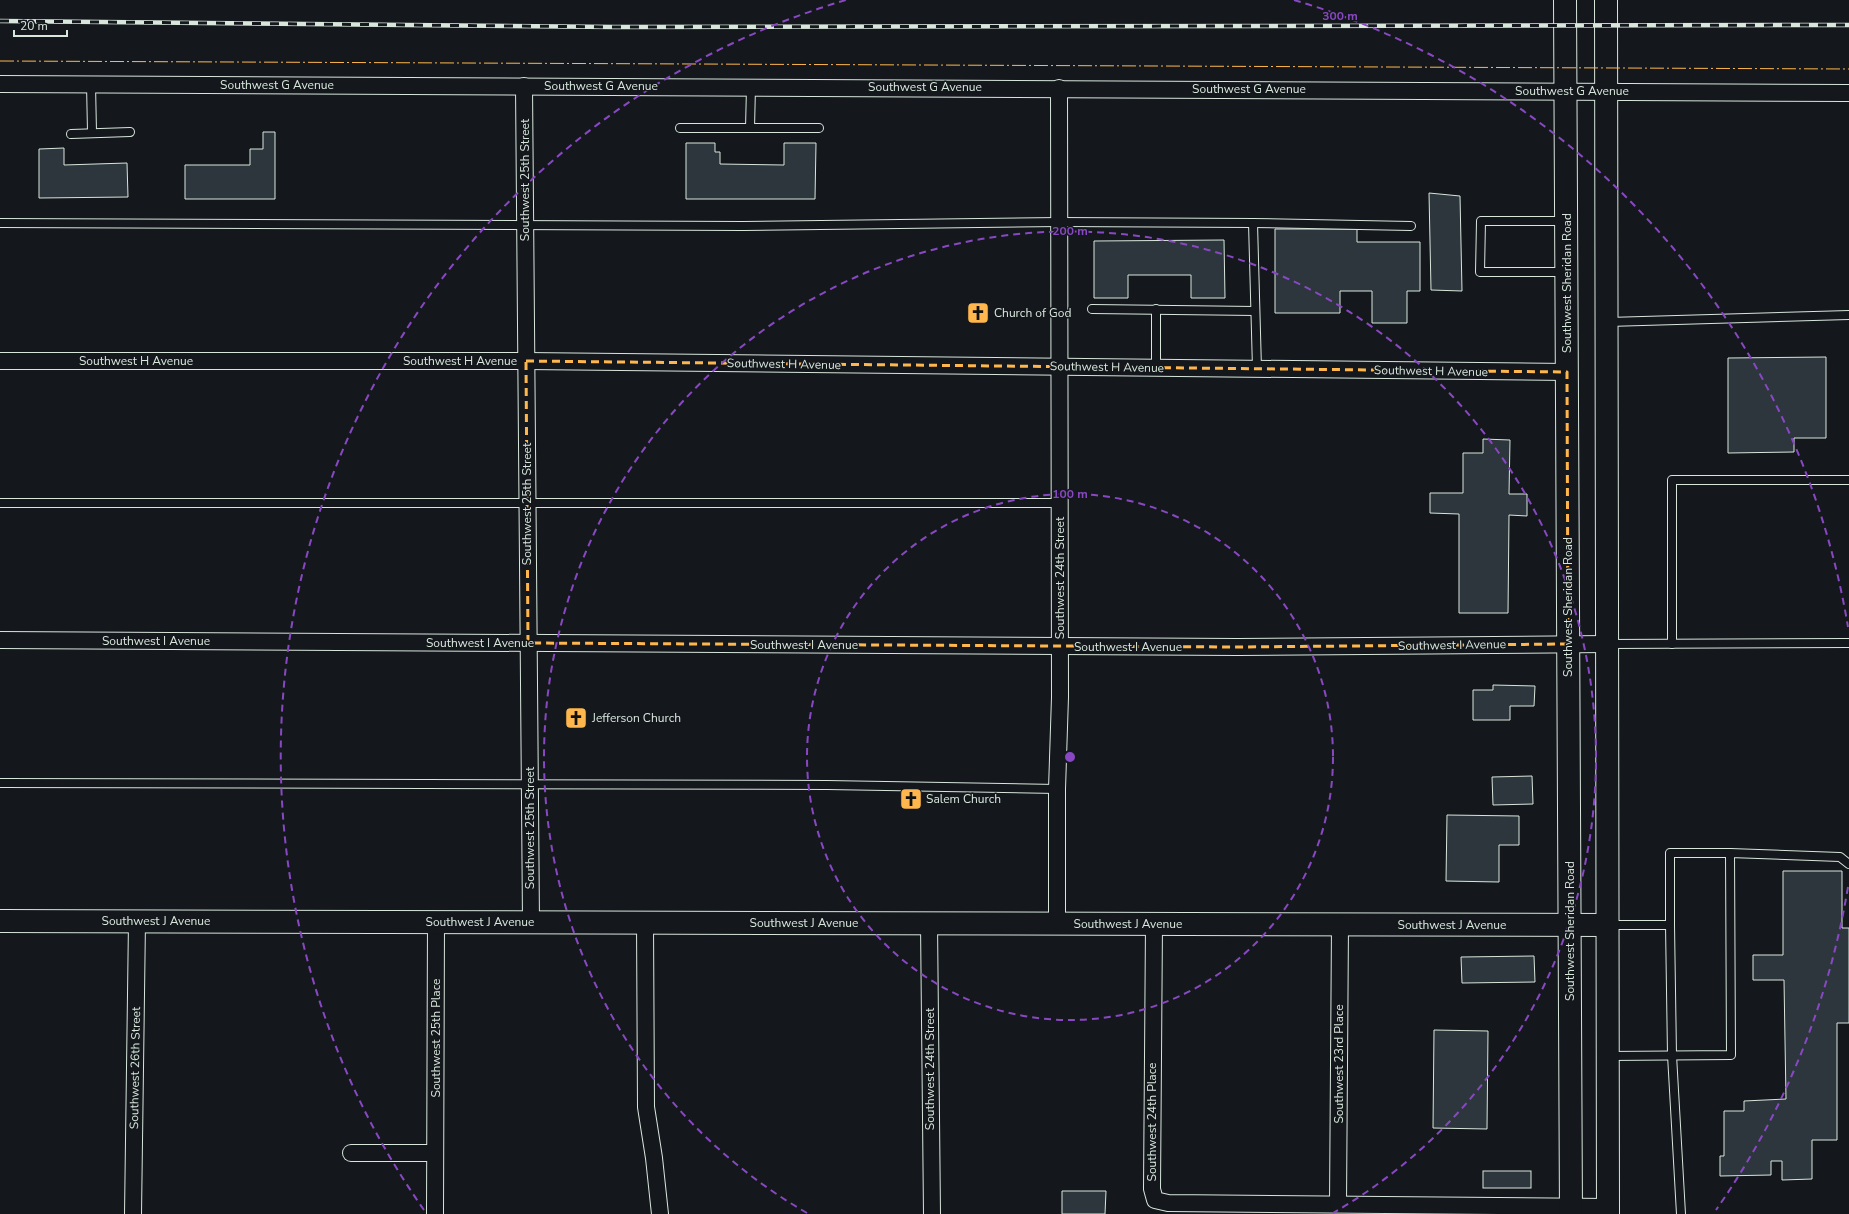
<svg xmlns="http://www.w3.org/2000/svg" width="1849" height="1214" font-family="'Nunito Sans',sans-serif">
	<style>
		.building { fill: #2c363c; stroke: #d8e6dc }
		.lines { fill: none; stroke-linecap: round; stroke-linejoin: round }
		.lane-casing { stroke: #d8e6dc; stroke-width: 10 }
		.street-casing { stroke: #d8e6dc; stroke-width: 18 }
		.secondary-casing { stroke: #d8e6dc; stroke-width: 24 }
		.primary-casing { stroke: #d8e6dc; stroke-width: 24 }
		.lane { stroke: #14181c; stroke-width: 8 }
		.street { stroke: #14181c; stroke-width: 16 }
		.secondary { stroke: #14181c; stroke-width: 22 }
		.primary { stroke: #14181c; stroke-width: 22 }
		.rail-casing { stroke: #d8e6dc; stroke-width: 4.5 }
		.rail { stroke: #14181c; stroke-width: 3; stroke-dasharray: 9; stroke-linecap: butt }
		.power { stroke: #ffb74d; stroke-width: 1; stroke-dasharray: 14 3 2 3; stroke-linecap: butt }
		.marked { fill: none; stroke: #ffb74d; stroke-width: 3; stroke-dasharray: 8 5; stroke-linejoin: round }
		.ring { fill: none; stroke: #8948c3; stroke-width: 2; stroke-dasharray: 7 5 }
		.labels { text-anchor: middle; stroke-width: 3; stroke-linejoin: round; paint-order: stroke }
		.street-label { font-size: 12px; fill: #d8e6dc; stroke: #14181c }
		.poi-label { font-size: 12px; fill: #d8e6dc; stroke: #14181c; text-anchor: start }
		.centre { fill: #8948c3; stroke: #14181c; stroke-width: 2 }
		.ring-label { font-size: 12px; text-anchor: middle; font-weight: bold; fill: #8948c3; stroke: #14181c; stroke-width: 3; stroke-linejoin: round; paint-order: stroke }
	</style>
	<rect width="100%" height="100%" fill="#14181c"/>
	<g class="building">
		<path d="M 263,132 L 275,132 L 275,199 L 185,199 L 185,165 L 250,165 L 250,149 L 263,149 Z"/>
		<path d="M 686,143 L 715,143 L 715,152 L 720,152 L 720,164 L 784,165 L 784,143 L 816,143 L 815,199 L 686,199 Z"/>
		<path d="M 64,148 L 64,165 L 127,163 L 128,197 L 39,198 L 39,149 Z"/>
		<path d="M 1429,193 L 1460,196 L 1462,291 L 1431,290 Z"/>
		<path d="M 1275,229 L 1357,229 L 1357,242 L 1420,242 L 1420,291 L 1407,291 L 1407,323 L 1372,323 L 1372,291 L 1340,291 L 1340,313 L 1275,313 Z"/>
		<path d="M 1224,240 L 1225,298 L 1191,298 L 1191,275 L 1128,275 L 1128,298 L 1094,298 L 1094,241 Z"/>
		<path d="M 1826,357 L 1826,438 L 1794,438 L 1794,452 L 1728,453 L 1728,358 Z"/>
		<path d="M 1483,439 L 1510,440 L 1509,494 L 1527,494 L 1527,516 L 1509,515 L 1508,613 L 1459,613 L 1459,514 L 1430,513 L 1430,493 L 1463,493 L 1463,453 L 1483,453 Z"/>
		<path d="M 1493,685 L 1535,686 L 1534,706 L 1510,706 L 1510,720 L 1473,720 L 1473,690 L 1493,690 Z"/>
		<path d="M 1532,776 L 1533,804 L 1493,805 L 1492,777 Z"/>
		<path d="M 1447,815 L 1519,816 L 1519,845 L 1499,845 L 1499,882 L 1446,881 Z"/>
		<path d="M 1783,871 L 1842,871 L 1842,928 L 1849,928 L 1849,1023 L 1837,1023 L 1837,1140 L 1812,1140 L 1812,1179 L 1782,1180 L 1782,1161 L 1771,1161 L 1771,1175 L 1720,1176 L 1720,1156 L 1724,1156 L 1724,1111 L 1744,1111 L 1744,1101 L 1786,1099 L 1784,980 L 1753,980 L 1753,955 L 1783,955 Z"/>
		<path d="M 1534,956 L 1535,982 L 1462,983 L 1461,957 Z"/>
		<path d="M 1434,1030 L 1488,1031 L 1487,1129 L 1433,1128 Z"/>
		<rect x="1483" y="1171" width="48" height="17"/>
		<path d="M 1062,1191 L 1106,1191 L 1105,1214 L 1062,1214 Z"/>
	</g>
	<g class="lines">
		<g class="lane-casing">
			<g id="lane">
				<path d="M 91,84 L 92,132"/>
				<path d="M 751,87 L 750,128 L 819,128"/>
				<path d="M 680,128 L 750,128"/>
				<path d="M 71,134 L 130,132"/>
				<path d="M 0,223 L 743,226 L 1059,222 L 1253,223 L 1257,369"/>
				<path d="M 1253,223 L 1411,226"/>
				<path d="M 1565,272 L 1480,272 L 1481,221 L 1565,221"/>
				<path d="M 1092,309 L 1255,311"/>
				<path d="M 1156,309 L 1156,367"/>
				<path d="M 1608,322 L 1849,315"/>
				<path d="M 0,503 L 1060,503"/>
				<path d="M 1608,644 L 1849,643"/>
				<path d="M 1672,644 L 1672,480 L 1849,480"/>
				<path d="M 0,783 L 827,785 L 1057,789"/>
				<path d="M 1608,925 L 1670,925 L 1670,853 L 1730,853"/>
				<path d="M 1670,925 L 1672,1055 L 1681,1214"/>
				<path d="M 1609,1056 L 1731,1055 L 1730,853 L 1840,857 L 1849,864"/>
			</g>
		</g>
		<g class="street-casing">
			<g id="street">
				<path d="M 0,84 L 1849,93"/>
				<path d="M 524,86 L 531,922"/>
				<path d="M 0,361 L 526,361 L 1567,372"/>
				<path d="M 0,640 L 1238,647 L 1607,644"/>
				<path d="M 645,923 L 646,1107 L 654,1158 L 660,1214"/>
				<path d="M 929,923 L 932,1214"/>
				<path d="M 1057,924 L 1057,789 L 1060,697 L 1059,88"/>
				<path d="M 1154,924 L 1152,1189 L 1155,1200 L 1168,1203 L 1608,1207"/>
				<path d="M 351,1153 L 435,1153"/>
				<path d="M 1338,1204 L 1340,925"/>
				<path d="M 133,1214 L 137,921"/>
				<path d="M 435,1214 L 436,922"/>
			</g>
		</g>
		<g class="secondary-casing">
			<path id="secondary" d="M 0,921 L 1608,925"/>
		</g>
		<g class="primary-casing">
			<g id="primary">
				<path d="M 1565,0 L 1571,1214"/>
				<path d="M 1606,0 L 1608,1214"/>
			</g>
		</g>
		<use href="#lane" class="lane"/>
		<use href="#street" class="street"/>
		<use href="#secondary" class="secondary"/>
		<use href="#primary" class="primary"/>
		<g class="rail-casing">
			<path id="rail" d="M 0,21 L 615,27 L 1849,25"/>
		</g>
		<use href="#rail" class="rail"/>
		<path class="power" d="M 0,61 L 1849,69"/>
	</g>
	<path class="marked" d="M 526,361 L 1567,372 L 1568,644 L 1238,647 L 528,643 Z"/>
	<g class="ring">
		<circle cx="1070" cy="757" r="263"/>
		<path d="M807 1213A526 526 0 1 1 1333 1213"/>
		<path d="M1848 887A789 789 0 0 1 1716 1210M424 1210A789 789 0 0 1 846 0M1294 0A789 789 0 0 1 1848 627"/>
	</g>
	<defs>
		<g id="church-square" transform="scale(1.15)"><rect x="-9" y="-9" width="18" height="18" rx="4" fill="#ffb74d" stroke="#14181c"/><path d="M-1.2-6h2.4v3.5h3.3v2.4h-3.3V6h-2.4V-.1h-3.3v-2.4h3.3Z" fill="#111"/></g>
	</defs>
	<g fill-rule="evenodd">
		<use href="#church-square" x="978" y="313"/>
		<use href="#church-square" x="576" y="718"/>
		<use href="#church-square" x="911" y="799"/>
	</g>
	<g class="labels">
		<g class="street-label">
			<text x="277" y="89">Southwest G Avenue</text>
			<text x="601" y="90">Southwest G Avenue</text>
			<text x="925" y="91">Southwest G Avenue</text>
			<text x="1249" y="93">Southwest G Avenue</text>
			<text x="1572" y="95">Southwest G Avenue</text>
			<text transform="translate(525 180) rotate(-90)" y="4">Southwest 25th Street</text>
			<text transform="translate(1567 283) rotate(-90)" y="4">Southwest Sheridan Road</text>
			<text x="136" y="365">Southwest H Avenue</text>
			<text x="460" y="365">Southwest H Avenue</text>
			<text transform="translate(784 364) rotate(1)" y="4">Southwest H Avenue</text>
			<text transform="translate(1107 367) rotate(1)" y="4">Southwest H Avenue</text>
			<text transform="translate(1431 371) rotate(1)" y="4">Southwest H Avenue</text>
			<text transform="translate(527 504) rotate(-90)" y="4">Southwest 25th Street</text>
			<text transform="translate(1060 578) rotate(-90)" y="4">Southwest 24th Street</text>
			<text transform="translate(1568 607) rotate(-90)" y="4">Southwest Sheridan Road</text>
			<text x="156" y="645">Southwest I Avenue</text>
			<text x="480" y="647">Southwest I Avenue</text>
			<text x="804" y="649">Southwest I Avenue</text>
			<text transform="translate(1452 645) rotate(-1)" y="4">Southwest I Avenue</text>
			<text x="1128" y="651">Southwest I Avenue</text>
			<text transform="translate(530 828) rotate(-90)" y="4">Southwest 25th Street</text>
			<text x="156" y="925">Southwest J Avenue</text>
			<text x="480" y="926">Southwest J Avenue</text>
			<text x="804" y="927">Southwest J Avenue</text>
			<text x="1128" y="928">Southwest J Avenue</text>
			<text x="1452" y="929">Southwest J Avenue</text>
			<text transform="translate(1570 931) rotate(-90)" y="4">Southwest Sheridan Road</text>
			<text transform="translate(436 1038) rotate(-90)" y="4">Southwest 25th Place</text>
			<text transform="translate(1339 1064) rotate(-90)" y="4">Southwest 23rd Place</text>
			<text transform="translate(135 1068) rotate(-89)" y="4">Southwest 26th Street</text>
			<text transform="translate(930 1069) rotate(-90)" y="4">Southwest 24th Street</text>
			<text transform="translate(1152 1122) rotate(-90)" y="4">Southwest 24th Place</text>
		</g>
		<g class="poi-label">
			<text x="994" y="317">Church of God</text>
			<text x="592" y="722">Jefferson Church</text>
			<text x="926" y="803">Salem Church</text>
		</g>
	</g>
	<circle cx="1070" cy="757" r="6" class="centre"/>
	<g class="ring-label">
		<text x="1340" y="20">300 m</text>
		<text x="1070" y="235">200 m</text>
		<text x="1070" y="498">100 m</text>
	</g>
	<path d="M14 30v6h53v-6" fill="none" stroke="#d8e6dc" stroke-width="2"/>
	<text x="20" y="30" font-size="12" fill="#d8e6dc" stroke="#14181c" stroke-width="3" paint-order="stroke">20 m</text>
</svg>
